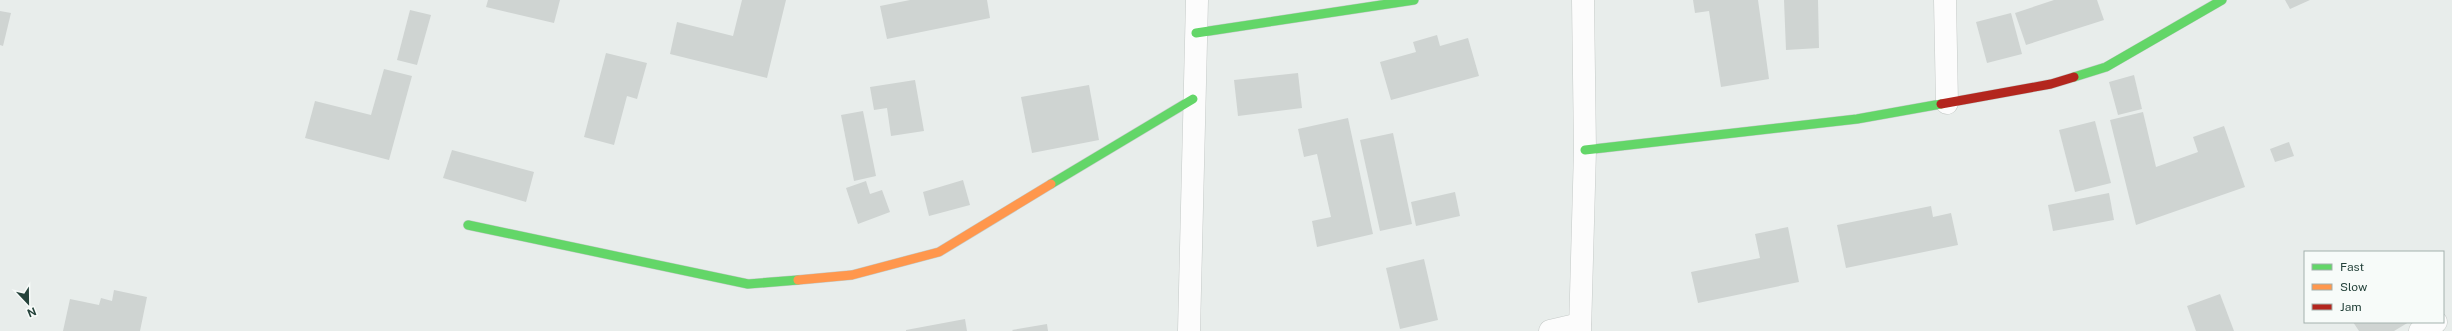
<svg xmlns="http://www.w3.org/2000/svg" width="2452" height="331" font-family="'Public Sans',sans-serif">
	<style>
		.building { fill: #cfd4d2 }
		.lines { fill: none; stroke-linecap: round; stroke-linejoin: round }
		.street-casing { stroke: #c5cac8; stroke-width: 23 }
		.fast-casing { stroke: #c3cbc8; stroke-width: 10 }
		.slow-casing { stroke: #c3cbc8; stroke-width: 10 }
		.jam-casing { stroke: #c3cbc8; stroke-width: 10 }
		.street { stroke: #fcfcfc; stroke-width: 22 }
		.fast { stroke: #63d668; stroke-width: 9 }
		.slow { stroke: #ff974d; stroke-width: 9 }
		.jam { stroke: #b3261e; stroke-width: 9 }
	</style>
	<rect width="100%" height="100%" fill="#e8edeb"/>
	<g class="building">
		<path d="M 488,0 L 560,0 L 554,23 L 486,7 Z"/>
		<path d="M 742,0 L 786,0 L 767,78 L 670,54 L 677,22 L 733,36 Z"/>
		<path d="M 910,0 L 987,0 L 990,18 L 887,39 L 880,6 Z"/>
		<path d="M 1693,0 L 1758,0 L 1769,79 L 1721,87 L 1709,11 L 1695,13 Z"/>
		<path d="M 1784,0 L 1818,0 L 1819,48 L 1786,50 Z"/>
		<path d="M 2054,0 L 2097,0 L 2104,20 L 2026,45 L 2015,13 Z"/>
		<path d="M 2285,0 L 2310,0 L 2290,9 Z"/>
		<path d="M 410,10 L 431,15 L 417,65 L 397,60 Z"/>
		<path d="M 0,11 L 11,13 L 3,46 L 0,45 Z"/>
		<path d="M 2011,13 L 2022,54 L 1987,63 L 1976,22 Z"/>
		<path d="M 1437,35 L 1440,46 L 1468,38 L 1479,76 L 1391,100 L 1380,62 L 1416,52 L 1413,42 Z"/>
		<path d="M 606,53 L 647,63 L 637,99 L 627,96 L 614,145 L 584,137 Z"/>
		<path d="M 384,69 L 412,76 L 389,160 L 305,138 L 315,101 L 371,115 Z"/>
		<path d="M 1298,73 L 1302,108 L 1238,116 L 1234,80 Z"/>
		<path d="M 2134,75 L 2142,109 L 2118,115 L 2109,82 Z"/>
		<path d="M 915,80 L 924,131 L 891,136 L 887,108 L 874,110 L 870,87 Z"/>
		<path d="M 1089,85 L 1099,140 L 1032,153 L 1021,97 Z"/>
		<path d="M 863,111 L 876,176 L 854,181 L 841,115 Z"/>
		<path d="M 2143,112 L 2156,167 L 2198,152 L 2193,137 L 2224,126 L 2245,187 L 2136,225 L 2110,120 Z"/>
		<path d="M 1348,118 L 1373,234 L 1317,247 L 1312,221 L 1331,217 L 1317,154 L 1304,157 L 1298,129 Z"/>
		<path d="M 2095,121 L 2111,183 L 2075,192 L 2059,130 Z"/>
		<path d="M 1393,133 L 1412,224 L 1380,231 L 1360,140 Z"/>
		<path d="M 2289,142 L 2294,156 L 2275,162 L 2270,149 Z"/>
		<path d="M 452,150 L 534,172 L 526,202 L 443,178 Z"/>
		<path d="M 963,180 L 970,205 L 929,216 L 923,192 Z"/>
		<path d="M 866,181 L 870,194 L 882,190 L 890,212 L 858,224 L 846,188 Z"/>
		<path d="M 1455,192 L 1460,216 L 1416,226 L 1411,202 Z"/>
		<path d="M 2109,193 L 2114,220 L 2053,231 L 2048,205 Z"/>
		<path d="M 1931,206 L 1933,217 L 1951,213 L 1958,245 L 1846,268 L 1837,225 Z"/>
		<path d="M 1788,227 L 1799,282 L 1698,303 L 1691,272 L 1760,258 L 1755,234 Z"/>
		<path d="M 1424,259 L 1438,320 L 1400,329 L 1386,268 Z"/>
		<path d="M 114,290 L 147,297 L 140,331 L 63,331 L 70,299 L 99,305 L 101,298 L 112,301 Z"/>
		<path d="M 2220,294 L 2234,331 L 2196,331 L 2187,306 Z"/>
		<path d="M 965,319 L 967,331 L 906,331 L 906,330 Z"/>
		<path d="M 2353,322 L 2409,322 L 2394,331 L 2359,331 Z"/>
		<path d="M 1047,324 L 1048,331 L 1013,331 L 1012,330 Z"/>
	</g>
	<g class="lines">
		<g class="street-casing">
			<g id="street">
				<path d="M 1945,0 L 1947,103"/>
				<path d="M 1189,331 L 1197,0"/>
				<path d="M 1550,331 L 1580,324"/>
				<path d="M 1580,331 L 1585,150 L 1583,0"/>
				<path d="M 2420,331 L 2436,322"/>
			</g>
		</g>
		<g class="fast-casing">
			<g id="fast">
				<path d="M 1196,33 L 1414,0"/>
				<path d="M 2074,77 L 2106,67 L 2222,0"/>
				<path d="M 1585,150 L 1857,119 L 1941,104"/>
				<path d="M 1051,184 L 1193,99"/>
				<path d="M 468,225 L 748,284 L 798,280"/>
			</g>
		</g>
		<g class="slow-casing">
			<path id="slow" d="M 798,280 L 852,275 L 939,252 L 1051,184"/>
		</g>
		<g class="jam-casing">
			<path id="jam" d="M 1941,104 L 2051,84 L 2074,77"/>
		</g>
		<use href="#street" class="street"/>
		<use href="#fast" class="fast"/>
		<use href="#slow" class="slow"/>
		<use href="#jam" class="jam"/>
	</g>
	<rect x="2304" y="251" width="140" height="72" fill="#f7fbf9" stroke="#a3b1ad"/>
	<rect x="2312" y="264" width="20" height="6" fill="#63d668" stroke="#a3b1ad"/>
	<text x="2340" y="271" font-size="12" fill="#24423a">Fast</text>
	<rect x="2312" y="284" width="20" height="6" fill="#ff974d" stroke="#a3b1ad"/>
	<text x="2340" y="291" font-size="12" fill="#24423a">Slow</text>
	<rect x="2312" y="304" width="20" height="6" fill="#b3261e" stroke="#a3b1ad"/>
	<text x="2340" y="311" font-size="12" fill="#24423a">Jam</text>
	<g transform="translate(28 303) rotate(158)" stroke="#f7fbf9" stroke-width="3" paint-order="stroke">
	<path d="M0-3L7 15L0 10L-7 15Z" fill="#24423a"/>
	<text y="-6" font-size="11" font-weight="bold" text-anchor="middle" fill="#24423a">N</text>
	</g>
</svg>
